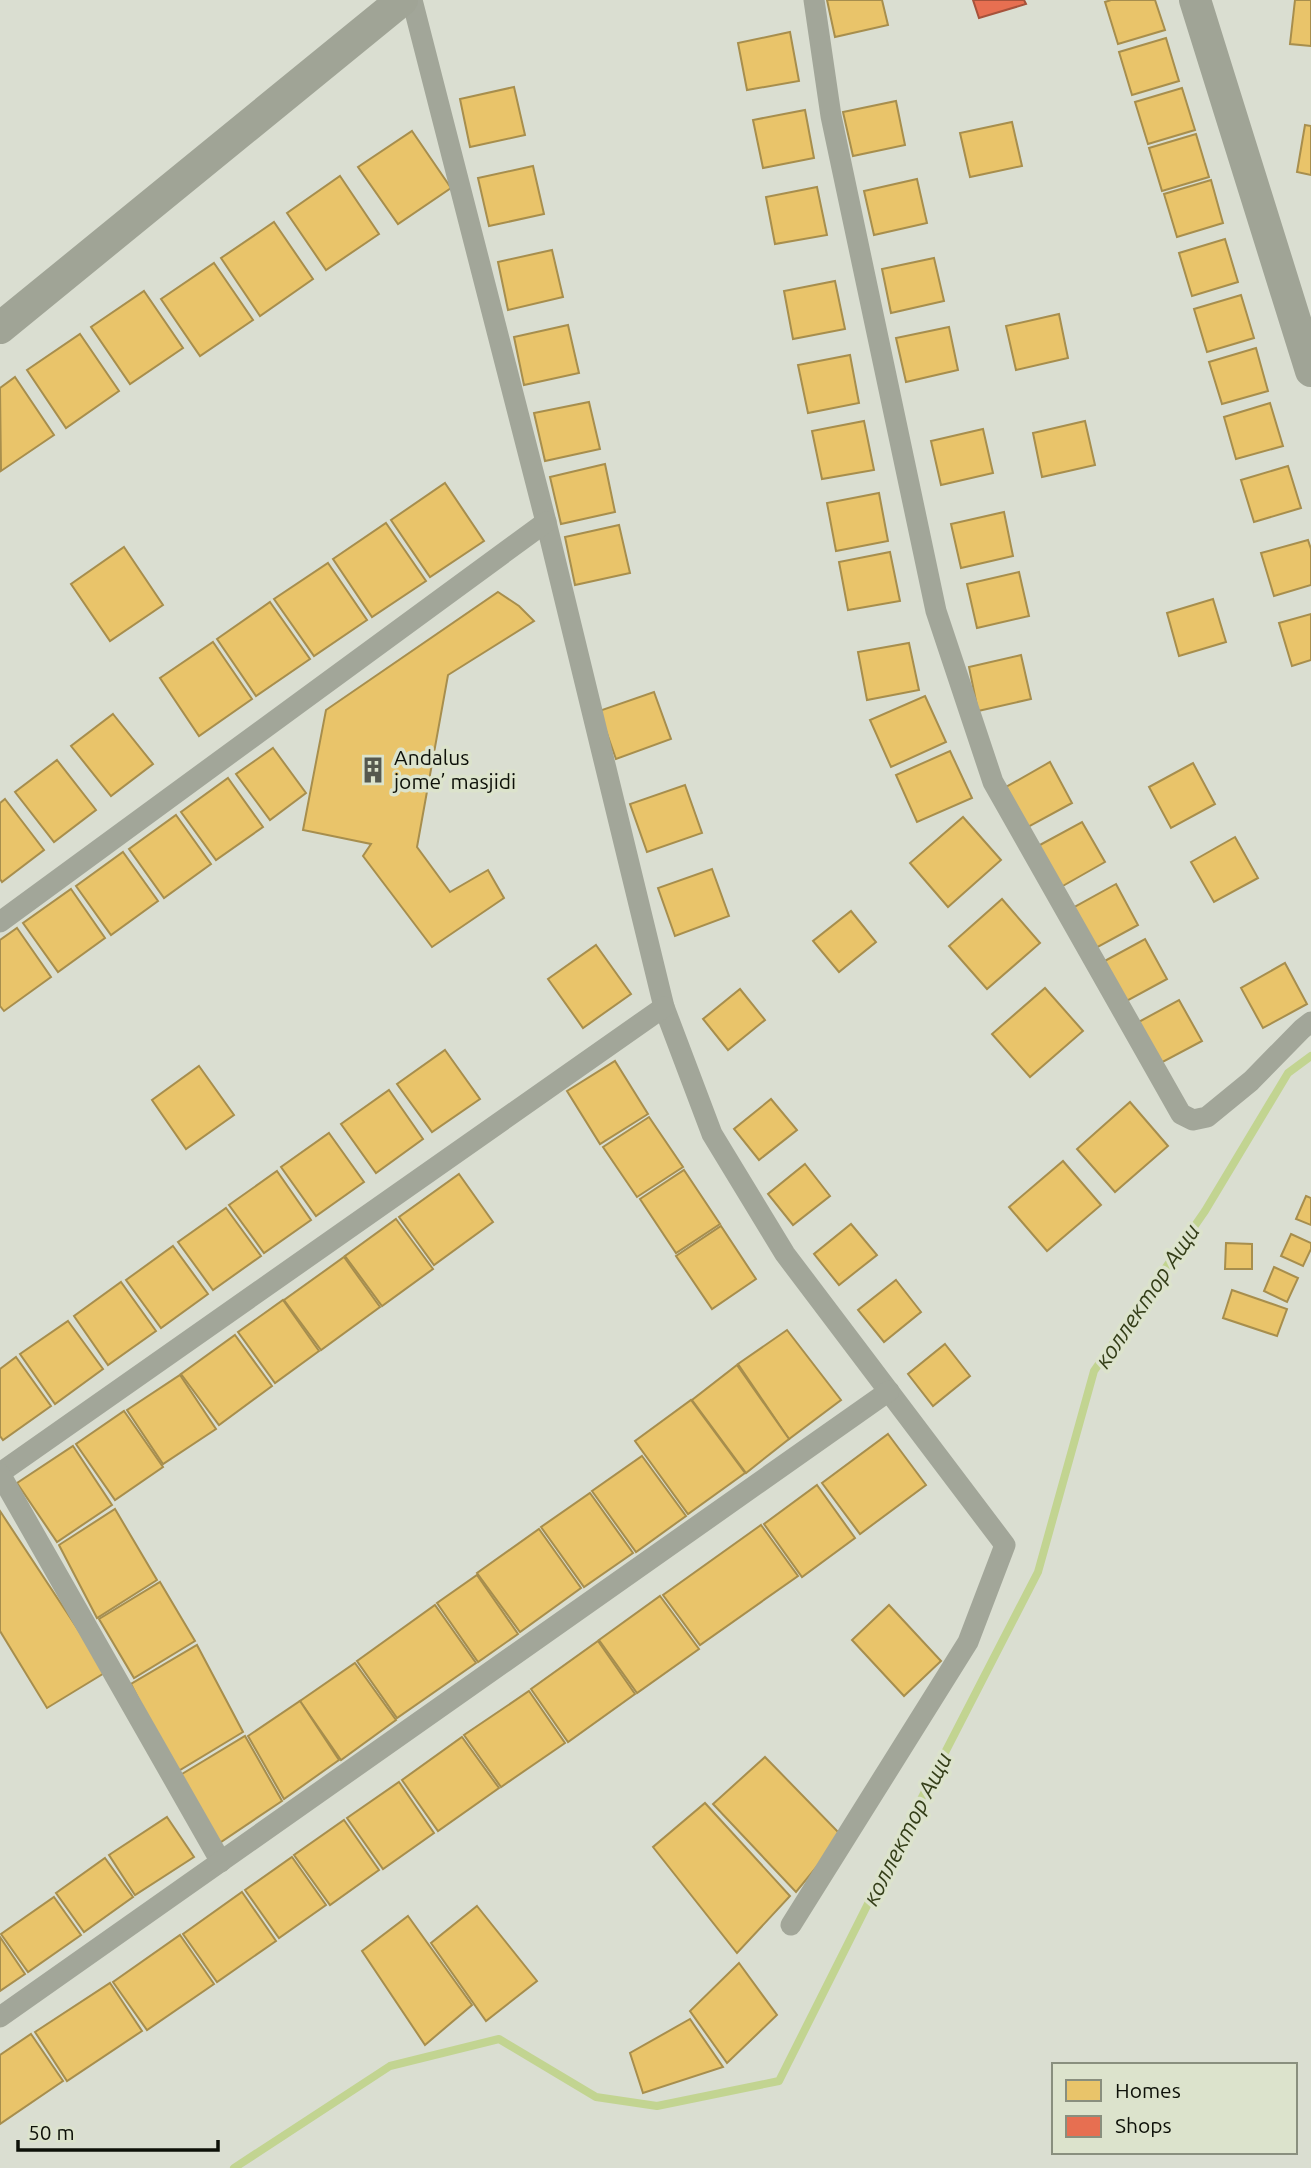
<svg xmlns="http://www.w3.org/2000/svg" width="1311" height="2168" font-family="Ubuntu,sans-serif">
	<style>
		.homes { fill: #e9c46a; stroke: #a78e4d; stroke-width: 2 }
		.shops { fill: #e76f51; stroke: #a6523b; stroke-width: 2 }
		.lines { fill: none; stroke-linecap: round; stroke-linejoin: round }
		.stream { stroke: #c2d491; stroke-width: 8 }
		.street { stroke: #a2a699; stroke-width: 21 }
		.secondary { stroke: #a0a496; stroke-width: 32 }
		.labels { text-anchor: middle; stroke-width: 7; stroke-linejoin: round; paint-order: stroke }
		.poi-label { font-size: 21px; fill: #0d1008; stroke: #dce3cc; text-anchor: start }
		.water-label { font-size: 23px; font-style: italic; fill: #343e18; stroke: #dce3cc }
	</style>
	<rect width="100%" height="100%" fill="#daded1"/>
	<g class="homes">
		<path d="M 827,0 L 882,0 L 888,25 L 835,37 Z"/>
		<path d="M 1111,0 L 1155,0 L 1165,30 L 1118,44 L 1105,2 Z"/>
		<path d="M 1295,0 L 1311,0 L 1311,46 L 1290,44 Z"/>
		<path d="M 790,32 L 799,81 L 747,90 L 738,43 Z"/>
		<path d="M 1166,38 L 1179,81 L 1132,95 L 1119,52 Z"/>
		<path d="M 514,87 L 525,135 L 470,147 L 460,99 Z"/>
		<path d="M 1182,88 L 1195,130 L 1148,144 L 1135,102 Z"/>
		<path d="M 896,101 L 905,145 L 853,156 L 843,112 Z"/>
		<path d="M 805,110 L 814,158 L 763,168 L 753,120 Z"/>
		<path d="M 1012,122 L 1022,166 L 970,177 L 960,133 Z"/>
		<path d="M 1305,125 L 1311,126 L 1311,175 L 1297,172 Z"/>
		<path d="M 412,131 L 451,188 L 398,224 L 358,167 Z"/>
		<path d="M 1196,134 L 1209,177 L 1162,191 L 1149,148 Z"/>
		<path d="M 533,166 L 544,214 L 489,226 L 478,178 Z"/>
		<path d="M 340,176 L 379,234 L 326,270 L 287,213 Z"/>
		<path d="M 917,179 L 927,223 L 874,235 L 864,191 Z"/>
		<path d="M 1211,180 L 1223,223 L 1177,237 L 1164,194 Z"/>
		<path d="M 817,187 L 827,235 L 775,244 L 766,197 Z"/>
		<path d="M 274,222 L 313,279 L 260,316 L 221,258 Z"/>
		<path d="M 1225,239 L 1238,282 L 1192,296 L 1179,253 Z"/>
		<path d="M 552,250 L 563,297 L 508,310 L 498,262 Z"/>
		<path d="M 934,258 L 944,301 L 891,313 L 882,269 Z"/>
		<path d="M 214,263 L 253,320 L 200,356 L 161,299 Z"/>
		<path d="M 835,281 L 845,329 L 793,339 L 784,291 Z"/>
		<path d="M 144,291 L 183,348 L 130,384 L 91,327 Z"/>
		<path d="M 1241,295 L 1254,338 L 1207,352 L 1194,309 Z"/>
		<path d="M 1059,314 L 1068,358 L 1016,370 L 1006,326 Z"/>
		<path d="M 568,325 L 579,373 L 524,385 L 514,337 Z"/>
		<path d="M 949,327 L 958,370 L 906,382 L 896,338 Z"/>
		<path d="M 80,334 L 119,391 L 66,428 L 27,370 Z"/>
		<path d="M 1256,348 L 1268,391 L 1222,404 L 1209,362 Z"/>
		<path d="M 850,355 L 859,403 L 808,413 L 798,365 Z"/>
		<path d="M 15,377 L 54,435 L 1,471 L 0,388 Z"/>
		<path d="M 589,402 L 600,449 L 545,461 L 534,413 Z"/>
		<path d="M 1270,403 L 1283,446 L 1236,459 L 1224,417 Z"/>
		<path d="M 864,421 L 874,470 L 822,479 L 812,431 Z"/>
		<path d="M 1085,421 L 1095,465 L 1042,477 L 1033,433 Z"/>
		<path d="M 983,429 L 993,473 L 941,485 L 931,441 Z"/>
		<path d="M 605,464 L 615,512 L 561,524 L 550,477 Z"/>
		<path d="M 1288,466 L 1301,508 L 1254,522 L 1241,480 Z"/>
		<path d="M 445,483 L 484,541 L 430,577 L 391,520 Z"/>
		<path d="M 879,493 L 888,541 L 836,551 L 827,503 Z"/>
		<path d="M 1004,512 L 1013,556 L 961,568 L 951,524 Z"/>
		<path d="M 386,523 L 426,581 L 372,617 L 333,559 Z"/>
		<path d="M 619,525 L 630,573 L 575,585 L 565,537 Z"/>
		<path d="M 1308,540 L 1311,549 L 1311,585 L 1274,596 L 1261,553 Z"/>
		<path d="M 124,547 L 163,605 L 110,641 L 71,584 Z"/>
		<path d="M 890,552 L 900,601 L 848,610 L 839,562 Z"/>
		<path d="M 328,563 L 367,620 L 314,656 L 274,599 Z"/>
		<path d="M 1019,572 L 1029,616 L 977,628 L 967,584 Z"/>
		<path d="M 498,592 L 519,606 L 534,621 L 448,675 L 417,847 L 450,892 L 488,870 L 504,898 L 432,947 L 363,856 L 371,844 L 303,830 L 326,710 Z"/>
		<path d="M 1213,599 L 1226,642 L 1179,656 L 1167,613 Z"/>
		<path d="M 270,602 L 310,659 L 256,696 L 217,639 Z"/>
		<path d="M 1311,614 L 1311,660 L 1292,666 L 1279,623 Z"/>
		<path d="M 213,642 L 252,699 L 199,736 L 160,678 Z"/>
		<path d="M 909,643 L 919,690 L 867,700 L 858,652 Z"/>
		<path d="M 1021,655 L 1031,699 L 978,711 L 969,667 Z"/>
		<path d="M 654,692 L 671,739 L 616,759 L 599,711 Z"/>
		<path d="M 925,696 L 946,742 L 891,767 L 870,720 Z"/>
		<path d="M 113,714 L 153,764 L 111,796 L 71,746 Z"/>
		<path d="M 273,748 L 306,793 L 270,820 L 236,774 Z"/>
		<path d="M 950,751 L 972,798 L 917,822 L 896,775 Z"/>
		<path d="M 57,760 L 96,810 L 54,842 L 15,792 Z"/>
		<path d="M 1050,762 L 1072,803 L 1028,827 L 1006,787 Z"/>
		<path d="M 1193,763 L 1215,804 L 1171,828 L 1149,787 Z"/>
		<path d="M 228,778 L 263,827 L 216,860 L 181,812 Z"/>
		<path d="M 685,785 L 702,833 L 647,852 L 630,804 Z"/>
		<path d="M 5,799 L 44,850 L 2,882 L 0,879 L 0,803 Z"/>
		<path d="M 176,815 L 211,864 L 164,898 L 129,849 Z"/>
		<path d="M 963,817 L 1001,860 L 948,907 L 910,863 Z"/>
		<path d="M 1082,822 L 1105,862 L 1061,887 L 1038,846 Z"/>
		<path d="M 1235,837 L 1258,878 L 1214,902 L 1191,862 Z"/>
		<path d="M 123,852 L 158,901 L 111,935 L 76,886 Z"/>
		<path d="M 712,869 L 729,916 L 675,936 L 658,888 Z"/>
		<path d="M 1116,884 L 1138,925 L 1094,949 L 1071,909 Z"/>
		<path d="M 71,889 L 105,938 L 58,972 L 23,923 Z"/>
		<path d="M 1002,899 L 1040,943 L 987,989 L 949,946 Z"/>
		<path d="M 851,911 L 876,942 L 839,972 L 813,941 Z"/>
		<path d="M 17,928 L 51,977 L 4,1011 L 0,1006 L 0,940 Z"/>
		<path d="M 1145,939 L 1167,979 L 1123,1003 L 1101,963 Z"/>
		<path d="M 596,945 L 631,994 L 583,1028 L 548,979 Z"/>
		<path d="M 1285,963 L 1307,1004 L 1263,1028 L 1241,988 Z"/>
		<path d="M 1045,988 L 1083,1031 L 1030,1077 L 992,1034 Z"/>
		<path d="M 740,989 L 765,1020 L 728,1050 L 703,1019 Z"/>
		<path d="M 1179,1000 L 1202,1041 L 1157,1065 L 1135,1024 Z"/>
		<path d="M 445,1050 L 480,1099 L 432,1132 L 397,1084 Z"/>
		<path d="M 615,1061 L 648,1114 L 600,1144 L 567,1091 Z"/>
		<path d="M 199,1066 L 234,1115 L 186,1149 L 152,1100 Z"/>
		<path d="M 389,1090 L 423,1139 L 376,1173 L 341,1124 Z"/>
		<path d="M 771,1099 L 797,1130 L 759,1160 L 734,1129 Z"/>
		<path d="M 1130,1102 L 1168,1146 L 1115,1192 L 1077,1149 Z"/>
		<path d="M 649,1117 L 683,1167 L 637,1197 L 603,1147 Z"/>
		<path d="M 329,1133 L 364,1182 L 316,1216 L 281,1167 Z"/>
		<path d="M 1063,1161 L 1101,1205 L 1047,1251 L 1009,1207 Z"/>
		<path d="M 805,1164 L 830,1196 L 793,1225 L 768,1194 Z"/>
		<path d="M 684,1170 L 720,1224 L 676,1253 L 640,1199 Z"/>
		<path d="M 277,1171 L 311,1220 L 264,1253 L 229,1205 Z"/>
		<path d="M 459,1174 L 493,1222 L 434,1265 L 399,1217 Z"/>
		<path d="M 1306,1196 L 1311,1198 L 1311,1225 L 1296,1219 Z"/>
		<path d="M 226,1208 L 261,1256 L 213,1290 L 178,1242 Z"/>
		<path d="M 396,1219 L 433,1269 L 382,1306 L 345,1256 Z"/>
		<path d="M 851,1224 L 877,1255 L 839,1285 L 814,1254 Z"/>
		<path d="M 721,1226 L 756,1279 L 712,1309 L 676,1256 Z"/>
		<path d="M 1291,1234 L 1311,1243 L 1311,1249 L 1303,1266 L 1281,1256 Z"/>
		<path d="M 1226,1243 L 1252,1244 L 1252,1269 L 1225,1269 Z"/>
		<path d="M 173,1246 L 208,1294 L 161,1328 L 126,1280 Z"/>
		<path d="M 344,1257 L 380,1307 L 321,1350 L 284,1300 Z"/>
		<path d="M 1274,1267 L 1298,1278 L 1287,1302 L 1264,1291 Z"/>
		<path d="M 896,1280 L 921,1312 L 884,1342 L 858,1310 Z"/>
		<path d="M 121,1282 L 156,1331 L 108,1365 L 74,1316 Z"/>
		<path d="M 1232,1290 L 1287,1309 L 1277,1336 L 1223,1318 Z"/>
		<path d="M 283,1300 L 319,1351 L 275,1383 L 238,1332 Z"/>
		<path d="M 68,1321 L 103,1369 L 55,1404 L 20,1354 Z"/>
		<path d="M 787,1330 L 841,1400 L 789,1439 L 738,1364 Z"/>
		<path d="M 235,1335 L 272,1386 L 219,1425 L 181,1374 Z"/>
		<path d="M 945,1344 L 970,1376 L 933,1406 L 908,1374 Z"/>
		<path d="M 16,1357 L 51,1406 L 3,1440 L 0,1436 L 0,1369 Z"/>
		<path d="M 737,1365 L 789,1439 L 746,1473 L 692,1400 Z"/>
		<path d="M 180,1375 L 216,1429 L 163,1464 L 127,1410 Z"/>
		<path d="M 691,1400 L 745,1473 L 688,1514 L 635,1441 Z"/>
		<path d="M 124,1411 L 163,1467 L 115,1500 L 76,1444 Z"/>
		<path d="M 888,1434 L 926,1485 L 860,1534 L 822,1483 Z"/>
		<path d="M 73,1446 L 112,1505 L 57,1542 L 17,1483 Z"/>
		<path d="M 642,1456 L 686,1516 L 636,1552 L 592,1491 Z"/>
		<path d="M 817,1485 L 855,1538 L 802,1577 L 764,1524 Z"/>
		<path d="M 590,1493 L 633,1553 L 584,1587 L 541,1527 Z"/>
		<path d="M 115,1509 L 157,1580 L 97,1618 L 59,1545 Z"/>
		<path d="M 0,1511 L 106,1672 L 47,1708 L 0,1631 Z"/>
		<path d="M 761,1525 L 798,1576 L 700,1645 L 663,1595 Z"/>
		<path d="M 539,1529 L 581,1588 L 520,1632 L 477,1573 Z"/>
		<path d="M 477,1575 L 518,1634 L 478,1662 L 437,1603 Z"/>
		<path d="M 160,1582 L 195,1641 L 134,1678 L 99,1619 Z"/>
		<path d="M 660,1596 L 699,1649 L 637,1693 L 599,1640 Z"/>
		<path d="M 435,1605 L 476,1663 L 397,1718 L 357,1661 Z"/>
		<path d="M 889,1605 L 941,1661 L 904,1696 L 852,1640 Z"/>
		<path d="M 598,1641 L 635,1694 L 568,1742 L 531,1689 Z"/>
		<path d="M 197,1645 L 243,1732 L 175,1773 L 131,1684 Z"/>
		<path d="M 355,1663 L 396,1720 L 341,1760 L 300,1701 Z"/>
		<path d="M 529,1691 L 565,1743 L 501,1787 L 464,1735 Z"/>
		<path d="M 300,1701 L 339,1760 L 284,1799 L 248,1736 Z"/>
		<path d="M 245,1736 L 282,1801 L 218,1844 L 177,1777 Z"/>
		<path d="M 462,1737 L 499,1788 L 438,1831 L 402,1780 Z"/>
		<path d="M 765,1757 L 842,1836 L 796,1892 L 713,1804 Z"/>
		<path d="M 399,1782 L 434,1833 L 383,1869 L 347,1818 Z"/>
		<path d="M 705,1803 L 790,1896 L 737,1953 L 653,1847 Z"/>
		<path d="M 167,1817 L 194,1857 L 135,1895 L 109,1855 Z"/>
		<path d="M 344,1820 L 379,1870 L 330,1905 L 294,1855 Z"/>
		<path d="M 292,1857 L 326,1905 L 279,1938 L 245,1890 Z"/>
		<path d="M 105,1858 L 133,1897 L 84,1932 L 56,1893 Z"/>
		<path d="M 242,1892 L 276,1941 L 217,1982 L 183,1934 Z"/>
		<path d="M 54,1897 L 81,1935 L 28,1972 L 1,1934 Z"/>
		<path d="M 477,1906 L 537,1981 L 486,2021 L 431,1943 Z"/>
		<path d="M 408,1916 L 472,2005 L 425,2045 L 362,1951 Z"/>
		<path d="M 180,1935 L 214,1984 L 147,2030 L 113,1982 Z"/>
		<path d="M 0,1937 L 25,1974 L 0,1991 Z"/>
		<path d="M 739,1963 L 777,2015 L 727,2063 L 690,2011 Z"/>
		<path d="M 110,1983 L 142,2031 L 67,2081 L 35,2032 Z"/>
		<path d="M 690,2019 L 723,2067 L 643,2093 L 630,2053 Z"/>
		<path d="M 31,2034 L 63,2081 L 0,2124 L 0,2055 Z"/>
	</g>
	<path class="shops" d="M 973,0 L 1024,0 L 1026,4 L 979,18 Z"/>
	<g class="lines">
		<path class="stream" d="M 234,2168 L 390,2066 L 499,2039 L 596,2097 L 657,2106 L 779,2081 L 901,1838 L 1038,1572 L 1094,1371 L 1205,1211 L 1288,1073 L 1311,1056"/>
		<g class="street">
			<path d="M 412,0 L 546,522 L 664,1007 L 712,1134 L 785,1254 L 1005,1545 L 968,1642 L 791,1925"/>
			<path d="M 814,0 L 831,116 L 936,611 L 993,782 L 1181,1114 L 1193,1120 L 1207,1117 L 1251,1081 L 1302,1029 L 1311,1022"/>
			<path d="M 0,922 L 546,522"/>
			<path d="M 0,1473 L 664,1007"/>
			<path d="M 0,1474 L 221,1862"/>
			<path d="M 0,2017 L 889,1391"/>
		</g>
		<g class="secondary">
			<path d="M 1195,0 L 1311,371"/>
			<path d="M 0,328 L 402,0"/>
		</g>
	</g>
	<defs>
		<g id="building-bare" transform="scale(2.1)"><path d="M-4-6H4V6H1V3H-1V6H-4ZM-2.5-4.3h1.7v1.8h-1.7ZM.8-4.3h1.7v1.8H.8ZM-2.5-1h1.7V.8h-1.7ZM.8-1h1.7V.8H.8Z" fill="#55584e" stroke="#dce3cc" stroke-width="2.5" paint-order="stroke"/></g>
	</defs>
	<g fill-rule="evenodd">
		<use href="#building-bare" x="373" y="770"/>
	</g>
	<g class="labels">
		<g class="poi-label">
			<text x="394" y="765">Andalus<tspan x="394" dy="24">jome’ masjidi</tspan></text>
		</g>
		<g class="water-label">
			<text transform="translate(1147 1296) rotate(-56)" y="8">коллектор Ащи</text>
			<text transform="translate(907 1829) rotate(-63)" y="8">коллектор Ащи</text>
		</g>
	</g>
	<rect x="1052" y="2063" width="245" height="91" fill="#dce3cc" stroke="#898f7e" stroke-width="2"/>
	<rect x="1066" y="2080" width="35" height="21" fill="#e9c46a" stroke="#898f7e" stroke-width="2"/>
	<text x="1115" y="2098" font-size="21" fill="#0d1008">Homes</text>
	<rect x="1066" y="2116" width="35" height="21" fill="#e76f51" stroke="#898f7e" stroke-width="2"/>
	<text x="1115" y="2133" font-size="21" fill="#0d1008">Shops</text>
	<path d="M18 2140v10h200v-10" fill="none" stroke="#0d1008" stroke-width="3.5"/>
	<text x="28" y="2140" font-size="21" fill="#0d1008" stroke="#dce3cc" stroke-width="5" paint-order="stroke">50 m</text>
</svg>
